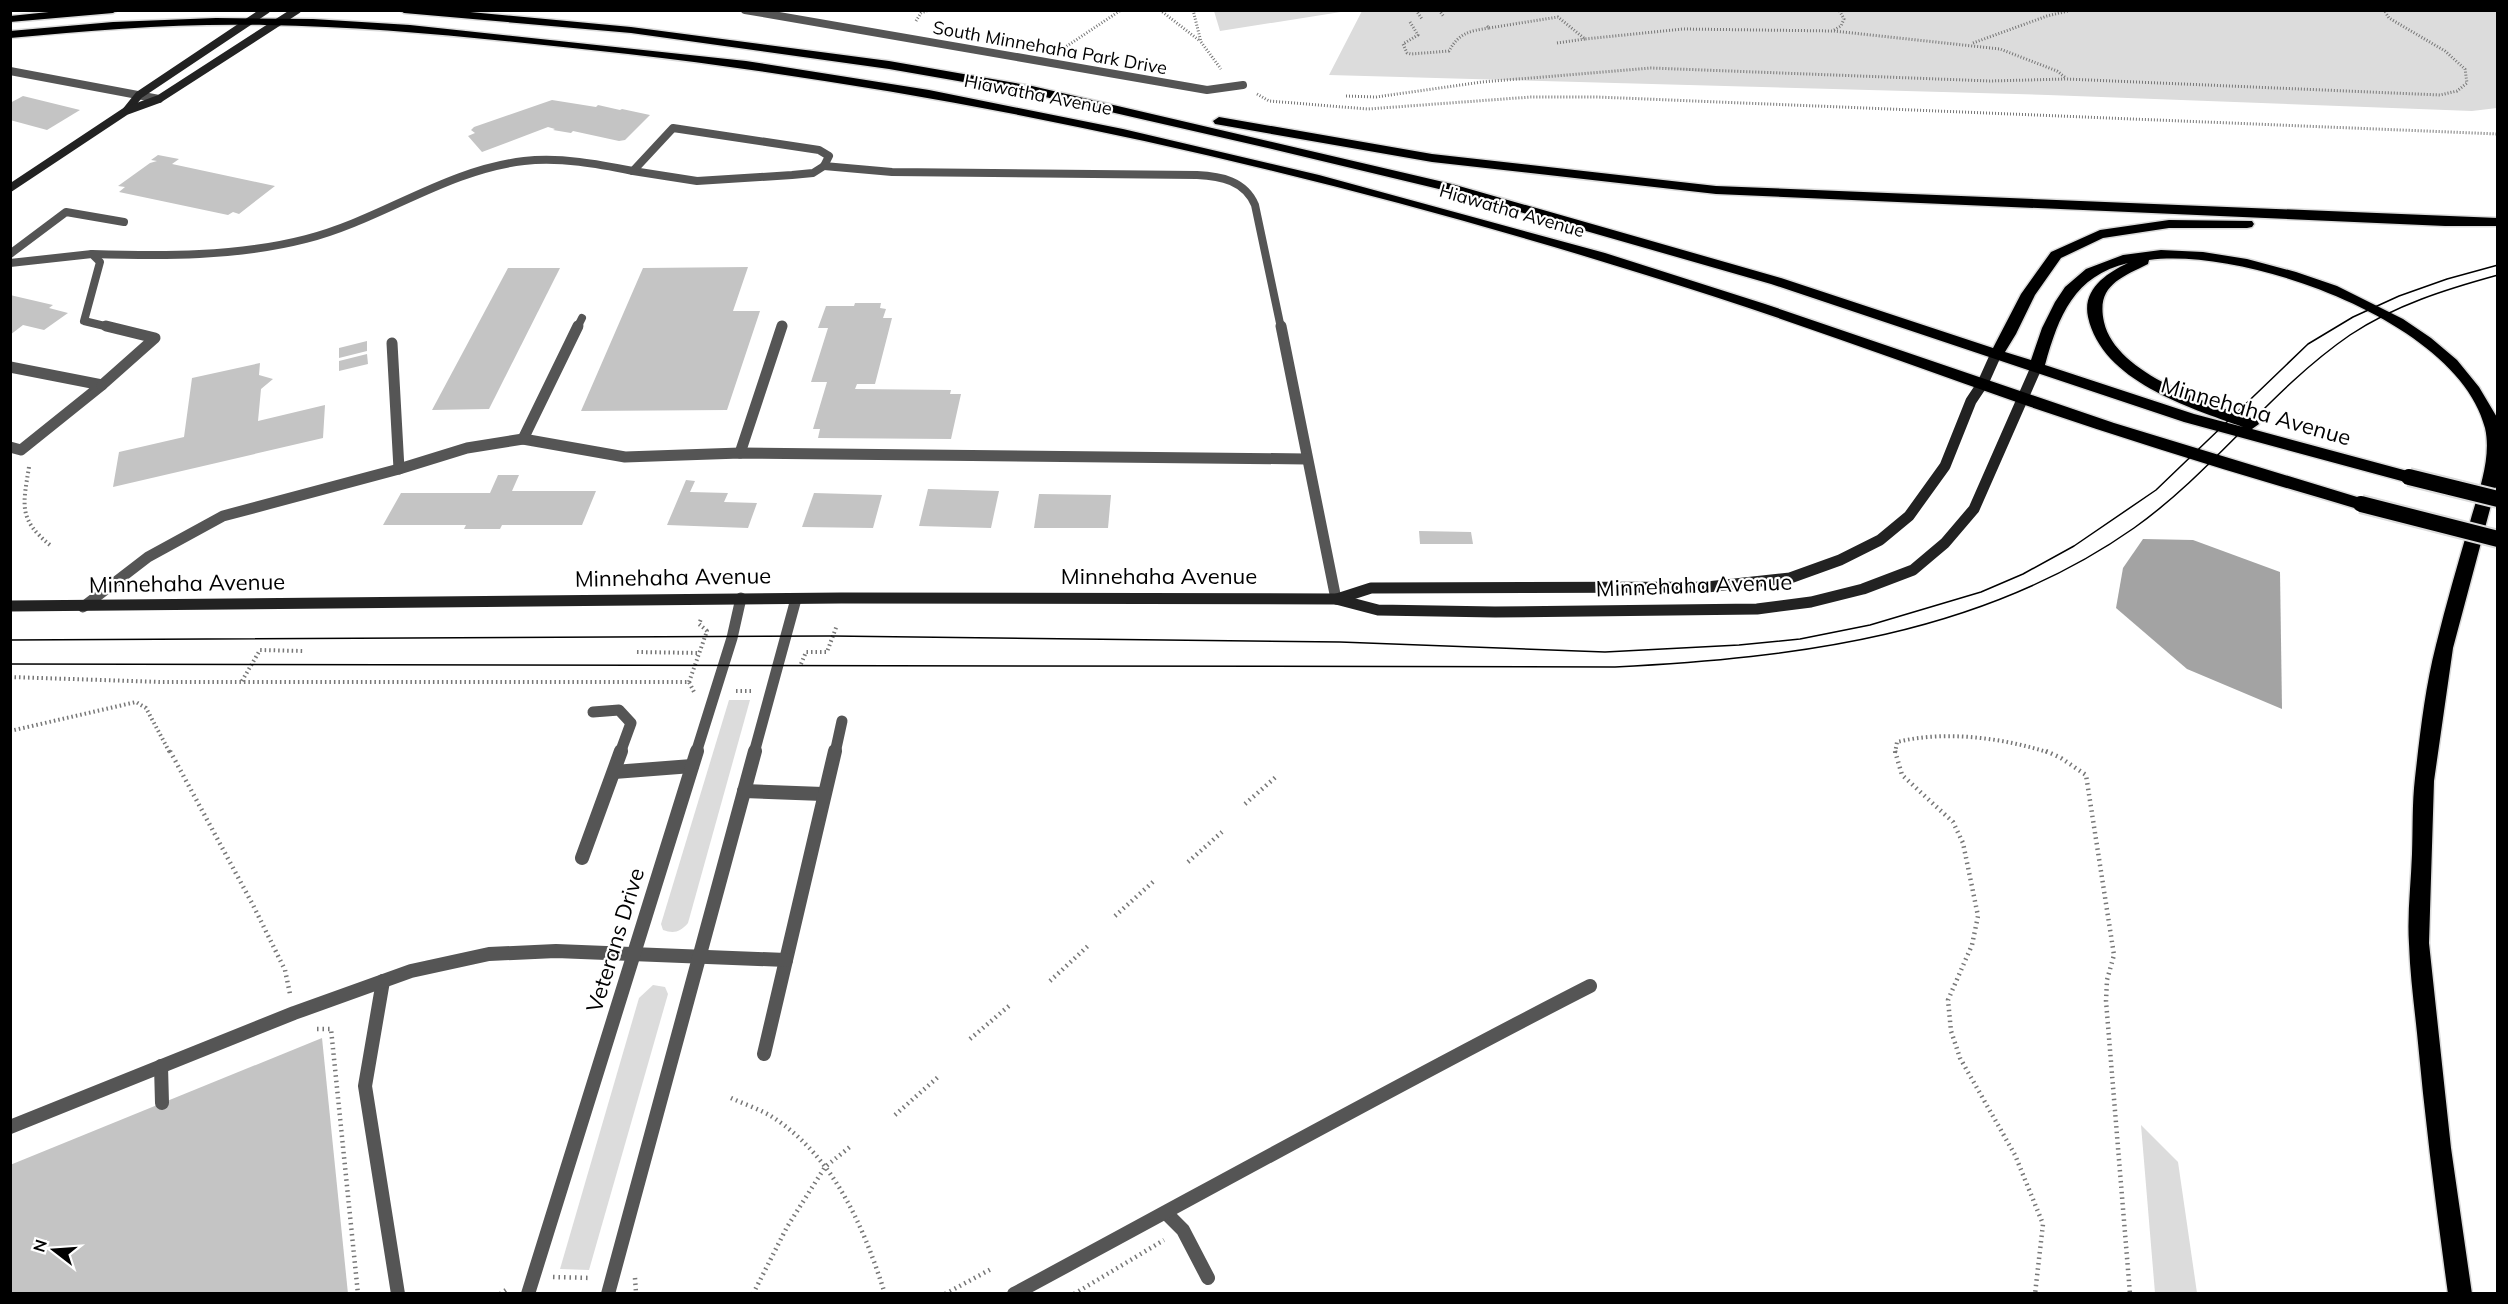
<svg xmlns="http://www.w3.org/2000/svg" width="2508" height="1304" font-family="Mulish,sans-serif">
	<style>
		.green { fill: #dcdcdc }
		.water { fill: #a3a3a3 }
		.building { fill: #c4c4c4 }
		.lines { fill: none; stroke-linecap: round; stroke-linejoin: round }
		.highway-casing { stroke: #dbdbdb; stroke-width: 3 }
		.path-far2 { stroke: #777; stroke-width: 3; stroke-dasharray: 1 2; stroke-linecap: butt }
		.path-far1 { stroke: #777; stroke-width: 4; stroke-dasharray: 1.5 3; stroke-linecap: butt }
		.path { stroke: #777; stroke-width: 4.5; stroke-dasharray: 1.5 4; stroke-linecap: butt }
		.lane-far2 { stroke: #555; stroke-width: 8 }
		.lane-far1 { stroke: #555; stroke-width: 11 }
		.lane { stroke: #555; stroke-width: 14 }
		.street { stroke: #555; stroke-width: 8 }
		.secondary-far1 { stroke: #222; stroke-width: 8 }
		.secondary { stroke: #222; stroke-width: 11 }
		.highway { fill: #000; fill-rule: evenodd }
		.tram { stroke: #000; stroke-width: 1.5 }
		.highway-bridge-casing { stroke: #dbdbdb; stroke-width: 20; stroke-linecap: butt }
		.highway-bridge { stroke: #000; stroke-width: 16 }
		.labels { text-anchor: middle; stroke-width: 4.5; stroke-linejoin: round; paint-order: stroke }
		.far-street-label { font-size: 18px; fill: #000; stroke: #fff }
		.street-label { font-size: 22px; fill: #000; stroke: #fff }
	</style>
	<rect width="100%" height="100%" fill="#fff"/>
	<g class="green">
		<path d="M 1214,11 L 1214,10 L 1347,11 L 1220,31 Z"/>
		<path d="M 1362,11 L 2497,11 L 2497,108 L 2472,111 L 2048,95 L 1329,75 Z"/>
		<path d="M 729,700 L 750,700 L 688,923 C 680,932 674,934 663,930 L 661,924 Z"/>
		<path d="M 653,985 L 665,987 L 668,994 L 589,1270 L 560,1269 L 639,998 Z"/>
		<path d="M 2141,1125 L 2178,1162 L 2197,1293 L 2155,1293 Z"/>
	</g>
	<path class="water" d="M 2143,539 L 2193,540 L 2280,572 L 2282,709 L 2187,669 L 2116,608 L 2123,568 Z"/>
	<g class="building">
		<path d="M 23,96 L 80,110 L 47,130 L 10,120 L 10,103 Z"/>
		<path d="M 552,100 L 596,107 L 598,105 L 620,110 L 622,109 L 650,115 L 625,140 L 619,141 L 573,131 L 571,133 L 553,130 L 555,129 L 548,127 L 482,152 L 468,136 L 475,133 L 471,130 L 474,127 Z"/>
		<path d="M 158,155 L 179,159 L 172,164 L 275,186 L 239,214 L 233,212 L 228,215 L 119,192 L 125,187 L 118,186 L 150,163 L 157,161 L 151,160 Z"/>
		<path d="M 748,267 L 733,311 L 760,311 L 727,410 L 581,411 L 643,268 Z"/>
		<path d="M 508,268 L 560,268 L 489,409 L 432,410 Z"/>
		<path d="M 10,295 L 53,305 L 49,308 L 68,313 L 44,330 L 23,325 L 10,335 Z"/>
		<path d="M 855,303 L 881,303 L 880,308 L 886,309 L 883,318 L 892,318 L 875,384 L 857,384 L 855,389 L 951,390 L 950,394 L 961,394 L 951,439 L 818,438 L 820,429 L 813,429 L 827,382 L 811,382 L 828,328 L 818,328 L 826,306 L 854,306 Z"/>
		<path d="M 367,341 L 367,351 L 339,358 L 339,348 Z"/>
		<path d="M 367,354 L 368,364 L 339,371 L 339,361 Z"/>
		<path d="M 260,363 L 259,375 L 273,379 L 261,389 L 258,421 L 325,405 L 323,438 L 113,487 L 119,452 L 184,437 L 192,378 Z"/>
		<path d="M 498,475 L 519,475 L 512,491 L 596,491 L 582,525 L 502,525 L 500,529 L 464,529 L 466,525 L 383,525 L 401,493 L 490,493 Z"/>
		<path d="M 686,480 L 695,481 L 690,492 L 728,493 L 724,502 L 757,503 L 748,528 L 667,525 Z"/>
		<path d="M 928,489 L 999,491 L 991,528 L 919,526 Z"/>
		<path d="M 814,493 L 882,495 L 873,528 L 802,527 Z"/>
		<path d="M 1039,494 L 1111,495 L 1108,528 L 1034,528 Z"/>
		<path d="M 1419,531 L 1471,532 L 1473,544 L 1420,544 Z"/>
		<path d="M 322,1038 L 348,1294 L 10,1294 L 10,1165 Z"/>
	</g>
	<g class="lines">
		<g class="highway-casing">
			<g id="highway">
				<path d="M 68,10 L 118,10 L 113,13 L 10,22 L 10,16 Z"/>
				<path d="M 399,10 L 449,10 L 631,27 L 889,61 L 1032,86 L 1452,184 L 1781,278 L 1993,348 L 2021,294 L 2051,252 L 2100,230 L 2169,220 L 2252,221 L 2254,224 L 2252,227 L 2247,228 L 2169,228 L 2103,238 L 2061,258 L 2035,295 L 2016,334 L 2005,352 L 2031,360 L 2042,328 L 2055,302 L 2065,287 L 2086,269 L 2123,255 L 2161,250 L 2203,252 L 2247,259 L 2296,272 L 2337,286 L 2403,319 L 2431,338 L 2457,360 L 2479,387 L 2498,419 L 2498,479 L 2453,648 L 2434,781 L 2429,943 L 2451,1148 L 2472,1294 L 2448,1294 C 2436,1207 2425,1120 2417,1033 C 2414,1004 2410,974 2409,944 C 2407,914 2411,884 2412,854 C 2413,829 2412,803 2415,778 C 2420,734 2425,688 2436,645 C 2446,604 2458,563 2470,522 C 2478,493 2492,458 2485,428 C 2459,322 2246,247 2149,260 L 2148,264 C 2120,278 2096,286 2104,322 C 2116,375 2211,404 2257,420 L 2259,424 L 2252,429 L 2415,473 L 2417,477 L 2415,481 L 2409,483 L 2184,422 L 1771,284 L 1443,190 L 1276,150 L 1032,94 L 889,69 L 631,33 L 404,13 ZM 2128,263 C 2107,273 2082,289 2088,317 C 2102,381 2188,407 2243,427 L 2194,414 L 2045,365 C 2059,315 2074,276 2128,263 Z"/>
				<path d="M 216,18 L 313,19 L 410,25 L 746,61 L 929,90 L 1123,129 L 1319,175 L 1605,253 L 1765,304 L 2114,423 L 2367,500 L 2369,504 L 2367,508 L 2361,510 C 2248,477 2136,443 2025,405 C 1899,361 1774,314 1646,275 C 1314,171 973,94 628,54 C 507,41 386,27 265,25 C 180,23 95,30 10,38 L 10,31 L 113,22 Z"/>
				<path d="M 1219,117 L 1432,154 L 1716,186 L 2498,218 L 2498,226 L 2445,226 L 1716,194 L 1432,162 L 1215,124 L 1213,121 Z"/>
			</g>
		</g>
		<g class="path-far2">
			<path d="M 1160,10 L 1200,41"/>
			<path d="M 1193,10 L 1201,42 L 1221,69"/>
			<path d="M 1416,10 L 1422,19"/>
			<path d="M 1439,10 L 1444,17"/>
			<path d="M 2083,10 L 2115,10"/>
			<path d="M 916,21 L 921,13 L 929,10"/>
			<path d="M 1410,22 L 1418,35 L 1403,44 L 1407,53 L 1411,54 L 1449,51 C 1459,33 1469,31 1489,28"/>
			<path d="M 1487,26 L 1489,28 L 1558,17 L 1585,39 L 1683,29 L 1834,31 L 2000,49 L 2057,71 L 2066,78"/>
			<path d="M 1834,30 L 1841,26 L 1844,19 L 1839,10"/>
			<path d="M 1557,43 L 1585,39"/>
			<path d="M 1973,43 L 2047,16 L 2072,10"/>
			<path d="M 1064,48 L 1121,10"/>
			<path d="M 1257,94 L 1269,101 L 1368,109 L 1531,97 L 1597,97 L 2498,134"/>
			<path d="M 1346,96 L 1376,97 L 1482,82 L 1651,68 L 1990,81 L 2066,79 L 2440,95 L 2457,91 L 2467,83 L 2465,69 L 2445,51 L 2389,18 L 2384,10"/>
		</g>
		<g class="path-far1">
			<path d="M 29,467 C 23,505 18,519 50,545"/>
			<path d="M 637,652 L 699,653"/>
			<path d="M 801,664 L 806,652 L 827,652 L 837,625"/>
			<path d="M 10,677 L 162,682 L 689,682 L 694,692"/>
			<path d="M 242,681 L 260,650 L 303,651"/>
			<path d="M 689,682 L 707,631 L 699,624 L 701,619"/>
			<path d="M 736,691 L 751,691"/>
			<path d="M 10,731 L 136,702 L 146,708 L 170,753"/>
			<path d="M 1895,753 L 1897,742 C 1945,730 2004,738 2050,753"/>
		</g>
		<g class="path">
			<path d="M 170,751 L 253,905 L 285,970 L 290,994"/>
			<path d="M 1895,751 L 1902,775 L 1953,822 L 1963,843 L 1978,916 L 1972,945 L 1948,1000 L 1951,1031 L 1960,1058 L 2015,1155 L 2043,1224 L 2035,1294"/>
			<path d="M 2046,751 L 2061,758 L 2086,775 L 2114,955 L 2107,980 L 2106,1001 L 2130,1294"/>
			<path d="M 1245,804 L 1278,775"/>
			<path d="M 1188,862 L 1222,832"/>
			<path d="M 1115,916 L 1154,881"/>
			<path d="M 1050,981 L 1089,945"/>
			<path d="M 317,1029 L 331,1029 L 358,1294"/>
			<path d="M 970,1039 L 1010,1005"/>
			<path d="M 731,1098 C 746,1105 763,1110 777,1120 C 836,1161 864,1228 885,1294"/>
			<path d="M 895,1115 L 938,1077"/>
			<path d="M 553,1277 L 591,1278"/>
			<path d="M 635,1278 L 636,1293"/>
			<path d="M 500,1294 L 509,1288"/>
			<path d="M 753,1294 L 787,1227 L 825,1167 L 851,1146"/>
			<path d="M 945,1294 L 993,1268"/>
			<path d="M 1074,1294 L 1164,1240"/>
		</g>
		<g class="lane-far2">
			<path d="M 673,128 L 819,150 L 829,156 L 824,166 L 813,173 L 792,175 L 697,181 L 633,171 Z"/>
			<path d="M 824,166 L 892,172 L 1197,175 C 1221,176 1245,181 1255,205 L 1281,328"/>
			<path d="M 10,254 L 66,212 L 124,222"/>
			<path d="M 92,254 C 163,256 236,257 306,239 C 381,220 446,170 524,161 C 561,157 598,164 633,171"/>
			<path d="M 10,263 L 92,254 L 100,262 L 84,321 L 113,328"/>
			<path d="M 577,328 L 582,318"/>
		</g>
		<g class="lane-far1">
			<path d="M 1281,326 L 1336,599"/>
			<path d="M 392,343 L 399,469"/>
			<path d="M 10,367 L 102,385 L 21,450 L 10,447"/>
			<path d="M 102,385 L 155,338 L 106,326"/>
			<path d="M 523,439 L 578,326"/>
			<path d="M 740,453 L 782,326"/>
			<path d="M 83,607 L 148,557 L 223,516 L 399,469 L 467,448 L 523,439 L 625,457 L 740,453 L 1306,459"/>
			<path d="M 593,712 L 619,710 L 631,723 L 620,753"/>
			<path d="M 696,753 L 732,638 L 741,598"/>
			<path d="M 754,753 L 796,599"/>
			<path d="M 835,753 L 842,721"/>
		</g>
		<g class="lane">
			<path d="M 614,772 L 692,766"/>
			<path d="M 744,791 L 823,794"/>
			<path d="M 582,858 L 621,751"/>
			<path d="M 383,981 L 365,1086 L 398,1294"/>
			<path d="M 764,1054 L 835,751"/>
			<path d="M 161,1066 L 162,1103"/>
			<path d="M 10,1127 L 294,1013 L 411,971 L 489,954 L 556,951 L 786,960"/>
			<path d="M 1166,1213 L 1183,1230 L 1208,1278"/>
			<path d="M 528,1294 L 697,751"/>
			<path d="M 608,1294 L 755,751"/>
			<path d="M 1014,1294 C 1206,1191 1396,1085 1590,986"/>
		</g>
		<g class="street">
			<path d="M 745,10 L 1207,90 L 1243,85"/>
			<path d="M 10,71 L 159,99"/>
		</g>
		<g class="secondary-far1">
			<path d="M 127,110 L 139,95 L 266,10"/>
			<path d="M 10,188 L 126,111 L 159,99 L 297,10"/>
		</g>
		<g class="secondary">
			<path d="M 1337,599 L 1371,588 L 1707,587 L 1790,578 L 1840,560 L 1880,540 L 1909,516 L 1945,466 L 1971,401 L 1983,383 L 1996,354"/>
			<path d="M 10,606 L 841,598 L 1336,599 L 1378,610 L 1495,612 L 1757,609 L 1811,602 L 1863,589 L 1913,570 L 1945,543 L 1974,509 L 2036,368"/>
		</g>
		<use href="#highway" class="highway"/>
		<g class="tram">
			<path d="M 10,640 L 832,636 L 1340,642 L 1605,652 L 1739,645 L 1800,639 L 1870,625 L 1981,592 L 2023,574 L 2074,546 L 2156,490 L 2308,344 L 2353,317 L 2399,296 L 2447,279 L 2498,265"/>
			<path d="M 10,664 L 1615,667 C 1796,658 1982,635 2134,528 C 2213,472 2270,390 2350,335 C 2395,305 2447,289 2498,275"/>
		</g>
		<g class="highway-bridge-casing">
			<g id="highway-bridge">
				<path d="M 2409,477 L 2498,499"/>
				<path d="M 2361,504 L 2498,539"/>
			</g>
		</g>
		<use href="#highway-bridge" class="highway-bridge"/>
	</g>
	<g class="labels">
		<g class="far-street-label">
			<text transform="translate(1050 48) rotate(10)" y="6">South Minnehaha Park Drive</text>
			<text transform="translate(1038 95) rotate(11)" y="6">Hiawatha Avenue</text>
			<text transform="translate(1512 211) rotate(16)" y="6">Hiawatha Avenue</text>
		</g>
		<g class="street-label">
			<text transform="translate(2256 411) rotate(16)" y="8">Minnehaha Avenue</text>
			<text x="1159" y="584">Minnehaha Avenue</text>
			<text transform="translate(673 577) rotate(-1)" y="8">Minnehaha Avenue</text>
			<text transform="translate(187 583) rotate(-1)" y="8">Minnehaha Avenue</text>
			<text transform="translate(1694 585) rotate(-2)" y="8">Minnehaha Avenue</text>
			<text transform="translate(615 940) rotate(-73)" y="8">Veterans Drive</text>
		</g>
	</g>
	<rect width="2508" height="1304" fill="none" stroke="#000000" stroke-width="24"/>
	<g transform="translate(54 1250) rotate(287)" stroke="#ffffff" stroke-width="4.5" paint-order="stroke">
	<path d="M0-4.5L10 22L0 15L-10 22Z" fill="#000000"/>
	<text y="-9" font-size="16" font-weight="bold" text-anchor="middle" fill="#000000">N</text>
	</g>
</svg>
